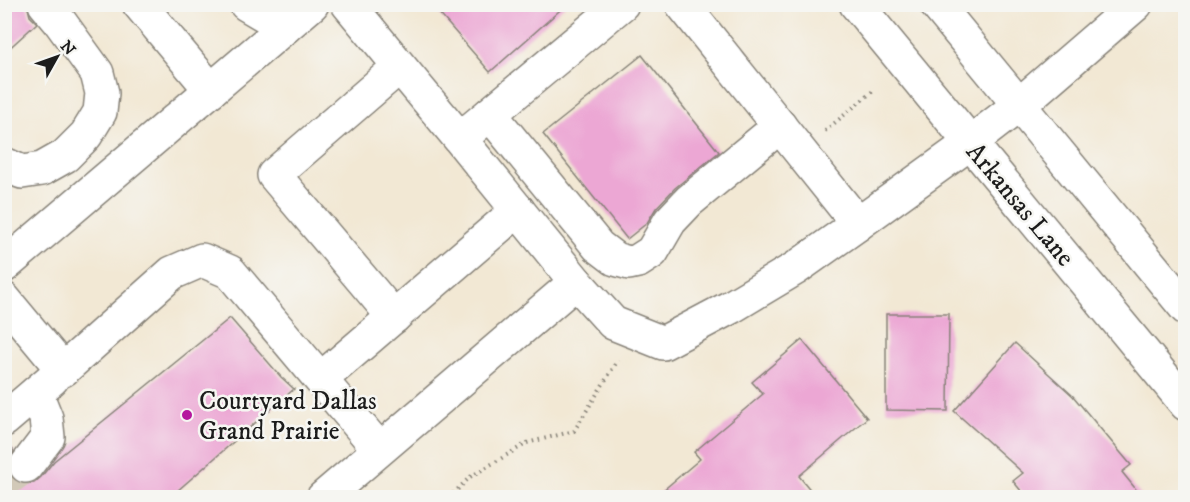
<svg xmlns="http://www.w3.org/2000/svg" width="1190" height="502" font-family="'IM FELL DW Pica',serif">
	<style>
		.building { fill: #eca7d4 }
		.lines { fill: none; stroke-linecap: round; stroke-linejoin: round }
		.minor-tunnel { stroke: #d2c9b8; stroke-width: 33; stroke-dasharray: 33 16; stroke-linecap: butt }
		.minor-casing { stroke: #878278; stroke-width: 36 }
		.major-casing { stroke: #878278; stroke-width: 36 }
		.path { stroke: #878278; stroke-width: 4; stroke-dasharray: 1.5 4.5; stroke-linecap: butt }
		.minor { stroke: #fff; stroke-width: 33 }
		.major { stroke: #fff; stroke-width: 33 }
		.poi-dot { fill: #b5179e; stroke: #f6f6f2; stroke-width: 2 }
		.labels { text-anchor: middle; stroke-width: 5; stroke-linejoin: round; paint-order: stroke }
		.street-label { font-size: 26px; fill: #1c1c1c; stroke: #f6f6f2 }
		.poi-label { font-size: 26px; fill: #1c1c1c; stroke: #f6f6f2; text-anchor: start }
	</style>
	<rect width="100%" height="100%" fill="#f6f6f2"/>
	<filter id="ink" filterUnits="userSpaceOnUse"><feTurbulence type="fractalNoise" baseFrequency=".0167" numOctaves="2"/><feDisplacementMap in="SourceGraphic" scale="12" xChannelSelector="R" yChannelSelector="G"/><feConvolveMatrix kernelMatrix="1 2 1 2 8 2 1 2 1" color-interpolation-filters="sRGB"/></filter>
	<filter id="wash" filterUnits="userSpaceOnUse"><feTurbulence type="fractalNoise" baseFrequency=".008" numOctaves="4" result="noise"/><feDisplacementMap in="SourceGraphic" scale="24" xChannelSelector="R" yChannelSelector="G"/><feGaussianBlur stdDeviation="1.35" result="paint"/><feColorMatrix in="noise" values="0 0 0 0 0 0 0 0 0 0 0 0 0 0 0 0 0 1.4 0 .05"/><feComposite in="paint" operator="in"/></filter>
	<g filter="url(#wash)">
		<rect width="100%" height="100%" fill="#f2e8d4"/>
		<g id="blocks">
			<g class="building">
				<path d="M 4,4 L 27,4 L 30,16 L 37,23 L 4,53 Z"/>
				<path d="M 431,4 L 567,4 L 490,72 Z"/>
				<path d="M 642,55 L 719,152 L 675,188 L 656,208 L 647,223 L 627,239 L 543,134 Z"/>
				<path d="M 886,314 L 949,314 L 948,411 L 886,410 Z"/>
				<path d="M 230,318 L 281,377 L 294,389 L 169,498 L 4,498 L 4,440 L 14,451 L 8,463 L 9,474 L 14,481 L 23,484 L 34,483 L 41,477 L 54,461 Z"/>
				<path d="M 802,340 L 867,418 L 799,476 L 817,498 L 654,498 L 700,459 L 694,452 L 763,394 L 752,382 Z"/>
				<path d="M 1015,343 L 1073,396 L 1131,465 L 1122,472 L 1143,498 L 1027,498 L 1013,481 L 1023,473 L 954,411 Z"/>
			</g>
		</g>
	</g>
	<g filter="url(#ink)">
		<use href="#blocks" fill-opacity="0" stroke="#878278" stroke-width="1.5"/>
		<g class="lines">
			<path class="minor-tunnel" d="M 4,482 L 26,466"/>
			<g class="minor-casing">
				<g id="minor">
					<path d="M 139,4 L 211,90 L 312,4"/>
					<path d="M 246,4 L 285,27"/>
					<path d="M 348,4 L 460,139 L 576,282 L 613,323 L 663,343 L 731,307 L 796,268 L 858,224"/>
					<path d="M 682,4 L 858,224 L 970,143 L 1019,105 L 1136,4"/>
					<path d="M 490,114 L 598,246 L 615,259 L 629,263 L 638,261 L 652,252 L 670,221 L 689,201 L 780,126"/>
					<path d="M 473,128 L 622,4"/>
					<path d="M 4,164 L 22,172 L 42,169 L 65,156 L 86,135 L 100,112 L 102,93 L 97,73 L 60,22 L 45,4"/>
					<path d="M 4,266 L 211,90"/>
					<path d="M 4,299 L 63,370 L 172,273 L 202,260 L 230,272 L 379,449"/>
					<path d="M 394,317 L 274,175 L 399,67"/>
					<path d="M 321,379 L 518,210"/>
					<path d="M 4,420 L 52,379"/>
					<path d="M 26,466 L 48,437 L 46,418 L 36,393"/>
					<path d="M 323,498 L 576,282"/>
				</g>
			</g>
			<g class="major-casing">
				<g id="major">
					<path d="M 856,4 L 1186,404"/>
					<path d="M 936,4 L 1186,308"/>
				</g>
			</g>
			<g class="path">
				<path d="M 825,131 L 873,91"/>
				<path d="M 449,498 L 470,477 L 527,443 L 574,431 L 618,360"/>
			</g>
			<use href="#minor" class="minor"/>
			<use href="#major" class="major"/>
		</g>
	</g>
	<circle class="poi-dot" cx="187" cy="415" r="6"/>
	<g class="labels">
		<g class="street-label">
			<text transform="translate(1021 204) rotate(50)" y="9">Arkansas Lane</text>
		</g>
		<g class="poi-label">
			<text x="199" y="409">Courtyard Dallas<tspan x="199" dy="30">Grand Prairie</tspan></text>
		</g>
	</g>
	<rect width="1190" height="502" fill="none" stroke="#f6f6f2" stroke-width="24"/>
	<g transform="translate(57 57) rotate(50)" stroke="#f6f6f2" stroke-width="4.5" paint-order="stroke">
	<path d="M0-4.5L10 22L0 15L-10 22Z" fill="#1c1c1c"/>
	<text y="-9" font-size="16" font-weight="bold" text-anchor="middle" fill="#1c1c1c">N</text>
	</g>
</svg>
